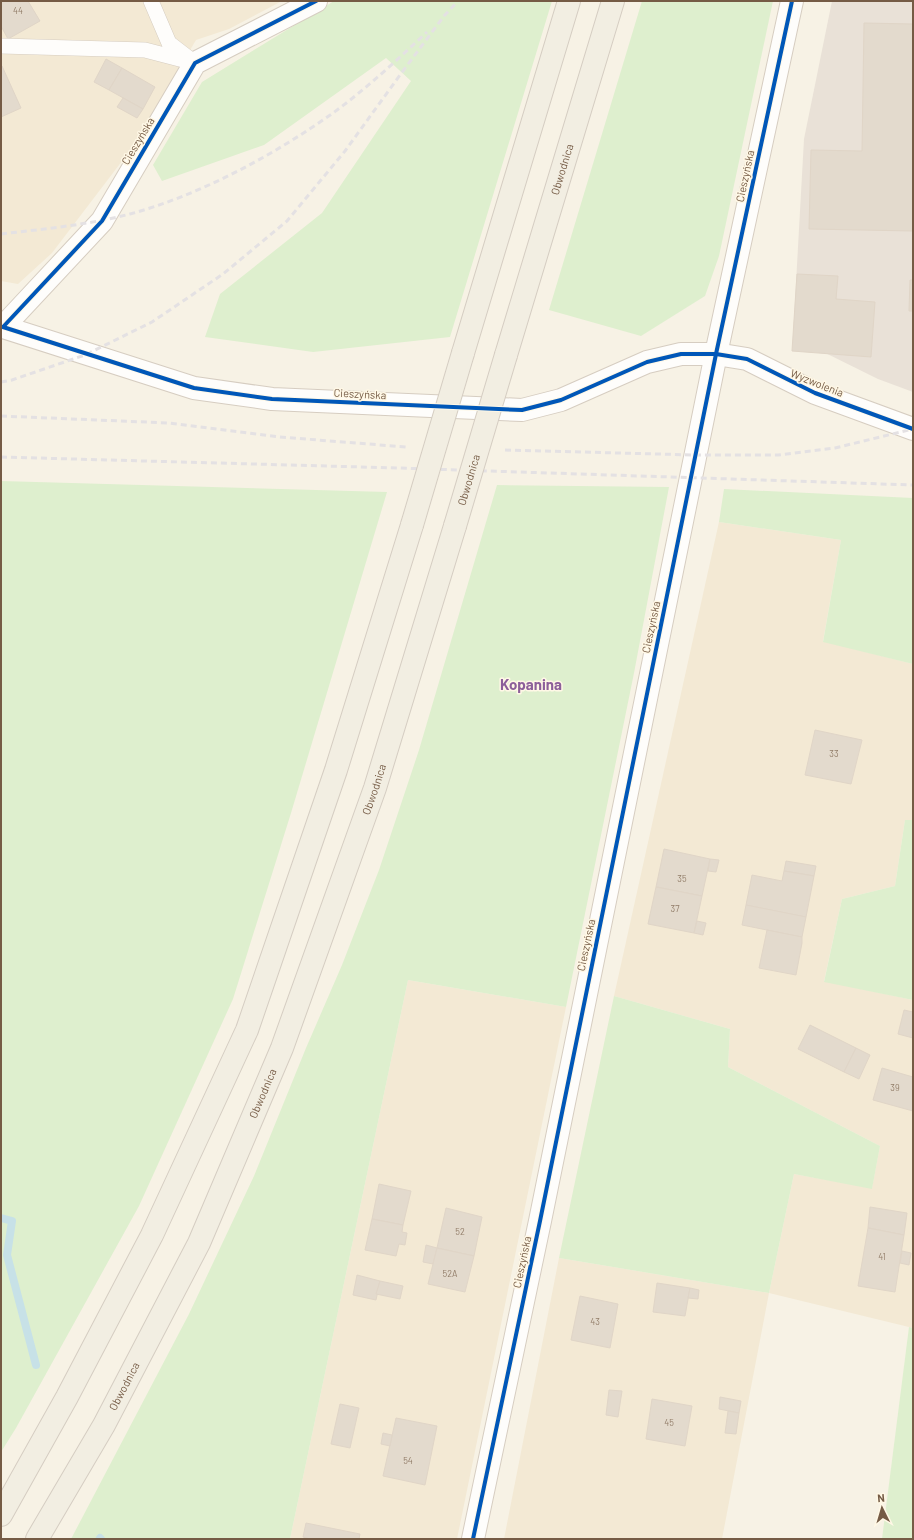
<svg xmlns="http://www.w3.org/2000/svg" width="914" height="1540" font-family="Barlow,sans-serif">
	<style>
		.residential { fill: #f3e9d4 }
		.industrial { fill: #e9e1d7 }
		.green { fill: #deefce }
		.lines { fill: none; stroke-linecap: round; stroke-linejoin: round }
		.stream { stroke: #c7e1e7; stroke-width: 8 }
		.building { fill: #e3dacd; stroke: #e0d5c7 }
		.service-casing { stroke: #d6cdc1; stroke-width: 16 }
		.minor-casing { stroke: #d6cdc1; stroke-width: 24 }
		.tertiary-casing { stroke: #d6cdc1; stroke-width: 24 }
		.primary-casing { stroke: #d5cdc2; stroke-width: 24 }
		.service { stroke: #fefdfb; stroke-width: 15 }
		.minor { stroke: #fefdfb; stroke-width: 22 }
		.tertiary { stroke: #fefdfb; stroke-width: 22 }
		.primary { stroke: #f2eee2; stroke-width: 22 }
		.rail { stroke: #e4e1e3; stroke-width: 3; stroke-dasharray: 6 4; stroke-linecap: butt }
		.primary-bridge-casing { stroke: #d5cdc2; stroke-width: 24; stroke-linecap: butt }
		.primary-bridge { stroke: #f2eee2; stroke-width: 22 }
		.cycleway-casing { stroke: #fff8e6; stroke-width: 6 }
		.cycleway { stroke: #0057b8; stroke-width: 4 }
		.labels { text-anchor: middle; stroke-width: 3; stroke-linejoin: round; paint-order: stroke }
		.number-label { font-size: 9px; fill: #927d69 }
		.street-label { font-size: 11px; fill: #755b45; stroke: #fff8e6 }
		.district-label { font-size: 15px; font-weight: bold; fill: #8c5f9a; stroke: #fff8e6 }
	</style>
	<rect width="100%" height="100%" fill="#f7f2e5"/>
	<g class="residential">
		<path d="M 1,1 L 282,1 L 229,29 L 196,40 L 135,144 L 52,253 L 18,284 L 1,281 Z"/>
		<path d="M 719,522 L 841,540 L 823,641 L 913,664 L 913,820 L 905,820 L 895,886 L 842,899 L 824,981 L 913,1000 L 913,1328 L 769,1293 L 722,1539 L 504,1539 L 559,1258 L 769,1293 L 794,1174 L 872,1188 L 880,1146 L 728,1067 L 730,1029 L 614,996 Z"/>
		<path d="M 408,980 L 566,1007 L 457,1539 L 290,1539 Z"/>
	</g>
	<path class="industrial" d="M 832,1 L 913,1 L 913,392 L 878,379 L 793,337 L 804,139 Z"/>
	<g class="green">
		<path d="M 334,1 L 552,1 L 450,337 L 313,352 L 205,337 L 220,294 L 322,213 L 411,81 L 386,58 L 264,145 L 162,181 L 153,165 L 202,82 Z"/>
		<path d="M 642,1 L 773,1 L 719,256 L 705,296 L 641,336 L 549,310 Z"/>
		<path d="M 1,481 L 387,492 L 291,813 L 233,999 L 139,1206 L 16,1428 L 1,1452 Z"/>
		<path d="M 497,485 L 669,487 L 634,673 L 566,1007 L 408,980 L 290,1539 L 71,1539 L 189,1314 L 254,1176 L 306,1048 L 342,965 L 379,870 L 419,750 Z"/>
		<path d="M 724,489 L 913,498 L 913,664 L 823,642 L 841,540 L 719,522 Z"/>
		<path d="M 905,820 L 913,820 L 913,1000 L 824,982 L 842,899 L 895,886 Z"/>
		<path d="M 614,996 L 730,1029 L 728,1067 L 880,1146 L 872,1189 L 794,1174 L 769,1293 L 559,1258 Z"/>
		<path d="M 909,1327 L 913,1328 L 913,1539 L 882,1539 Z"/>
	</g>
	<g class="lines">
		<g class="stream">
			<path d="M 1,1218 L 12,1221 L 7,1255 L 36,1365"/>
			<path d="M 100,1538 L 101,1539"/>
		</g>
	</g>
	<g class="building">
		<path d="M 1,1 L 28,1 L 40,21 L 8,39 L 1,26 Z"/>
		<path d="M 864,23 L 913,24 L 913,231 L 809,229 L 811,150 L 862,151 Z"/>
		<path d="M 106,59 L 122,68 L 109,90 L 94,82 Z"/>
		<path d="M 2,66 L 21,108 L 1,117 L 1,67 Z"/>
		<path d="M 122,68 L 155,87 L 143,109 L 109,90 Z"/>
		<path d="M 123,98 L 143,109 L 137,118 L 117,107 Z"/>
		<path d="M 797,274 L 838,276 L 836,299 L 875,302 L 871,357 L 792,351 Z"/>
		<path d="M 910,280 L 913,280 L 913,311 L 909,311 Z"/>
		<path d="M 815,730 L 862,740 L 851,784 L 805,775 Z"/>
		<path d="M 664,849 L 710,859 L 702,896 L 656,887 Z"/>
		<path d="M 710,859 L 719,860 L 716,872 L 708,871 Z"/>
		<path d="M 786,861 L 816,866 L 814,876 L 784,871 Z"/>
		<path d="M 784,871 L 814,876 L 806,917 L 746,905 L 752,875 L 782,881 Z"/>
		<path d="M 656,887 L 702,896 L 694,933 L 648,924 Z"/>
		<path d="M 746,905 L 806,917 L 802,937 L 742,925 Z"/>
		<path d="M 697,921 L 706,923 L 703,935 L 694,933 Z"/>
		<path d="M 767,930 L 802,937 L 802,943 L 796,975 L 759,968 Z"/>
		<path d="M 904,1010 L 913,1012 L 913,1038 L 898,1034 Z"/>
		<path d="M 810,1025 L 856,1048 L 844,1072 L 798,1049 Z"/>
		<path d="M 856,1048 L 870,1055 L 859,1079 L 844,1072 Z"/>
		<path d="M 882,1068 L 913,1077 L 913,1111 L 873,1100 Z"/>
		<path d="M 379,1184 L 411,1191 L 403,1225 L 372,1219 Z"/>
		<path d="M 870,1207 L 907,1213 L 904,1235 L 868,1228 Z"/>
		<path d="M 446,1208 L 482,1217 L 474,1256 L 437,1248 Z"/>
		<path d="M 372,1219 L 403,1225 L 402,1232 L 407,1233 L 405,1245 L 399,1244 L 396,1256 L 365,1250 Z"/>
		<path d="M 868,1228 L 904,1235 L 895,1292 L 858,1286 Z"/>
		<path d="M 426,1245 L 437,1248 L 433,1264 L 423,1262 Z"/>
		<path d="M 437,1248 L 474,1256 L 465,1292 L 428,1284 Z"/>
		<path d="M 902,1251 L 911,1253 L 909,1265 L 900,1263 Z"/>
		<path d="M 357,1275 L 380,1281 L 376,1300 L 353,1295 Z"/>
		<path d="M 380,1281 L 403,1286 L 400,1299 L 376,1294 Z"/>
		<path d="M 657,1283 L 690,1288 L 685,1316 L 653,1312 Z"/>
		<path d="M 690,1288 L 699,1290 L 698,1299 L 688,1298 Z"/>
		<path d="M 580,1296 L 618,1304 L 610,1348 L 571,1340 Z"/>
		<path d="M 609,1390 L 622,1391 L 618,1417 L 606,1415 Z"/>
		<path d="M 720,1397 L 741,1401 L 739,1413 L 719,1409 Z"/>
		<path d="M 652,1399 L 692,1406 L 685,1446 L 646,1439 Z"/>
		<path d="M 340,1404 L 359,1408 L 350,1448 L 331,1444 Z"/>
		<path d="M 728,1411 L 739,1413 L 736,1434 L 725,1433 Z"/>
		<path d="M 396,1418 L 437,1426 L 425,1485 L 383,1476 Z"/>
		<path d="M 383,1433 L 392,1435 L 390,1446 L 381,1444 Z"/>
		<path d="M 306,1523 L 360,1534 L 359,1539 L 310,1539 L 303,1537 Z"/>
	</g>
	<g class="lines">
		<g class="service-casing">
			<path id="service" d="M 1,46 L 145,50 L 195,63 L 169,43 L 151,1"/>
		</g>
		<g class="minor-casing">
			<path id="minor" d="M 316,1 L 195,63 L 102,221 L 3,327 L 194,388 L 272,399 L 522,410 L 561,400 L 647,362 L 681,354 L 716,354 L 747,359 L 815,393 L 913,429"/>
		</g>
		<g class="tertiary-casing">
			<path id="tertiary" d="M 473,1539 L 540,1221 L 716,354 L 792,1"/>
		</g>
		<g class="primary-casing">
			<g id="primary">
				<path d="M 463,353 L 569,1"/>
				<path id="s1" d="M 506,355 L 613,1"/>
				<path d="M 1,1515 L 67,1397 L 152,1235 L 247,1030 L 336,770 L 412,525"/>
				<path id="s2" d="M 37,1539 L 104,1425 L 199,1243 L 282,1048 L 375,788 L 455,526"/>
			</g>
		</g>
		<use href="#service" class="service"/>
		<use href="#minor" class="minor"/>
		<use href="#tertiary" class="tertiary"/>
		<use href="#primary" class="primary"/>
		<g class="rail">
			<path d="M 1,234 C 44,229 87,225 130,214 C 200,195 274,155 333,113 C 366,89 397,60 427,32"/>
			<path d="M 1,382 L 12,380 L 85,355 L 152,322 L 223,274 L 287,221 L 345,151 L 400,75 L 444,16 L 458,1"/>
			<path d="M 1,416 L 169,423 L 280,437 L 406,447"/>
			<path d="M 505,450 L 695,455 L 778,455 L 835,448 L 913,429"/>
			<path d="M 1,457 L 398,468 L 913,485"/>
		</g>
		<g class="primary-bridge-casing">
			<g id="primary-bridge">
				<path d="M 412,525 L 463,353"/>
				<path id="s3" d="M 455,526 L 506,355"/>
			</g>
		</g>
		<use href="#primary-bridge" class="primary-bridge"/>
		<g class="cycleway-casing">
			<g id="cycleway">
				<path d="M 316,1 L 195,63 L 102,221 L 3,327 L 194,388 L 272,399 L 522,410 L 561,400 L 647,362 L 681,354 L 716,354 L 747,359 L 815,393 L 913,429"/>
				<path d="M 473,1539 L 540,1221 L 716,354 L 792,1"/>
			</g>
		</g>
		<use href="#cycleway" class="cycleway"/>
	</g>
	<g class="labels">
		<g class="number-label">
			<text x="18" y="14">44</text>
			<text x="834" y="757">33</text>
			<text x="682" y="882">35</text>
			<text x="675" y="912">37</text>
			<text x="895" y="1091">39</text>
			<text x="460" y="1235">52</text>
			<text x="882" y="1260">41</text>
			<text x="450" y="1277">52A</text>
			<text x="595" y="1325">43</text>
			<text x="669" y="1426">45</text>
			<text x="408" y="1464">54</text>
		</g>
		<g class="street-label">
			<text transform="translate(138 141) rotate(-59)" y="4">Cieszyńska</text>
			<text dy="4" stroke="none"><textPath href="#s1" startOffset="194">Obwodnica</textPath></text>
			<text transform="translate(745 176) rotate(-78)" y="4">Cieszyńska</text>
			<text transform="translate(817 383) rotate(22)" y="4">Wyzwolenia</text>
			<text transform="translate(360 394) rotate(3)" y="4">Cieszyńska</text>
			<text dy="4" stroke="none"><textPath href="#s3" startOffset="48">Obwodnica</textPath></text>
			<text transform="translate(651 627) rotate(-78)" y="4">Cieszyńska</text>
			<text dy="4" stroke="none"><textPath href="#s2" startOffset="824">Obwodnica</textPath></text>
			<text transform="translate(586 945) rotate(-78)" y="4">Cieszyńska</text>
			<text dy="4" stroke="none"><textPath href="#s2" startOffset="500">Obwodnica</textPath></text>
			<text transform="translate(522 1262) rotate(-78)" y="4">Cieszyńska</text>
			<text dy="4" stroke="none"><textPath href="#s2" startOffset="176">Obwodnica</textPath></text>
		</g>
		<g class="district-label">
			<text x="531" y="690">Kopanina</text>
		</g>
	</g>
	<rect width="914" height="1540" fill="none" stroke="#755b45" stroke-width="4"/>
	<g transform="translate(882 1508) rotate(355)" stroke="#fff8e6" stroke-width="3" paint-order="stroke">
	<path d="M0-3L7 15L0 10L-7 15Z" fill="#755b45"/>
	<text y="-6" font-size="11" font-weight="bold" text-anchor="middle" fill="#755b45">N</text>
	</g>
</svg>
